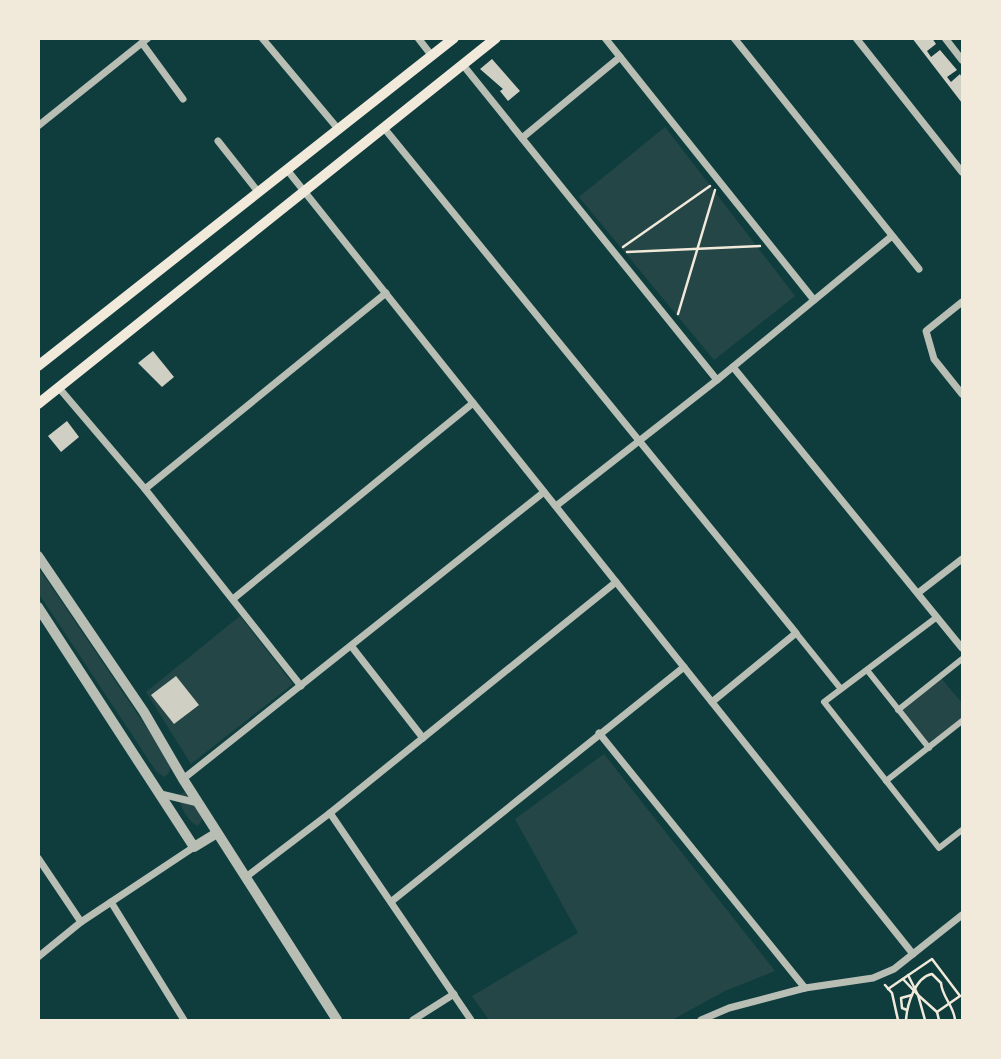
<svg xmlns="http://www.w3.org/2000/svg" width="1001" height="1059" font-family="'Asap Condensed',sans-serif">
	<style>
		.green { fill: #244646 }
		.building { fill: #cfcfc3 }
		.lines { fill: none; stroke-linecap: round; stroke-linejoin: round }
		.path { stroke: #f1e9da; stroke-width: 2.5 }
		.pedestrian { stroke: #b8beb3; stroke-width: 6 }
		.minor { stroke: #b8beb3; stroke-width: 7 }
		.tertiary { stroke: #b8beb3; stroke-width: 10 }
		.secondary { stroke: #f1e9da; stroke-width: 10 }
	</style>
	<rect width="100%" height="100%" fill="#0f3d3e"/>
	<g class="green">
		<path d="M 665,127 L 795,296 L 714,360 L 579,197 Z"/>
		<path d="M 38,567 L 168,759 C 171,767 172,772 164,777 L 156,771 L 39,594 Z"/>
		<path d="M 240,616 L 293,684 L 191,764 L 146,692 Z"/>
		<path d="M 940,677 L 962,703 L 962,721 L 929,748 L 898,710 Z"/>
		<path d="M 604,754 L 775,971 L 725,991 L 672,1020 L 489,1020 L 472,996 L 578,933 L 515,819 Z"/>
		<path d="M 185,792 L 203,818 L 198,826 C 188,822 178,804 179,794 Z"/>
	</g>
	<g class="building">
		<path d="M 912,38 L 932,38 L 936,44 L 927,51 L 931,57 L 940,50 L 957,70 L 947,77 L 951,82 L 960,74 L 962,78 L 962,103 Z"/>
		<path d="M 492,59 L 520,91 L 508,101 L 500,91 L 503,89 L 480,69 Z"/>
		<path d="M 153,351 L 174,377 L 162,387 L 138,363 Z"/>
		<path d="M 67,421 L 79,437 L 61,452 L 48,436 Z"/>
		<path d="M 176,676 L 199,705 L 174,724 L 151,695 Z"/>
	</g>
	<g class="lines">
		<g class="path">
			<path d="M 623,247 L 710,186"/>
			<path d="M 627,252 L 760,246"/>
			<path d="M 678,314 L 715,190"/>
			<path d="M 908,975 L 918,995 L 937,1012 L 939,1020"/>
			<path d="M 903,979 L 918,995 L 925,1020"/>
			<path d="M 885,985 L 892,993 L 898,1020"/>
			<path d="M 888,989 L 932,959 L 960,996 L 937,1012"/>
			<path d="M 907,1010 L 902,1008 L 901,998 L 912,995"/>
			<path d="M 906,1020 C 907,1005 915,977 932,974 L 941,983 C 942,997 954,1006 955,1020"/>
		</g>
		<g class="pedestrian">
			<path d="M 937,617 L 824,702 L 939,848 L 962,830"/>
			<path d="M 796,633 L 841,689"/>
			<path d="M 867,670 L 929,748"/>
			<path d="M 898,710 L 962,659"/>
			<path d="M 886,781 L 962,721"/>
		</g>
		<g class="minor">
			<path d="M 262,38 L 339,130"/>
			<path d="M 418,38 L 432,56"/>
			<path d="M 605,38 L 814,300"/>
			<path d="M 734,38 L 919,269"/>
			<path d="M 856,38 L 962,172"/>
			<path d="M 945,38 L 962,60"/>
			<path d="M 142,43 L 183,99"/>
			<path d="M 463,65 L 717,380"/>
			<path d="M 38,126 L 148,38"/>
			<path d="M 384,128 L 796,633 L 712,702"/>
			<path d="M 522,138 L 620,57"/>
			<path d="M 218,141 L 259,193"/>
			<path d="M 288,171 L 913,954"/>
			<path d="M 962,302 L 926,331 L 934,359 L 962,394"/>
			<path d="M 733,367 L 962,648"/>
			<path d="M 59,388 L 145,489 L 301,686"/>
			<path d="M 145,489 L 386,293"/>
			<path d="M 556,506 L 717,380 L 892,236"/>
			<path d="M 918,593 L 962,559"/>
			<path d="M 233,599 L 473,403"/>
			<path d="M 352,647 L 423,738"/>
			<path d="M 599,733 L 805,988"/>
			<path d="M 183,779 L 544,492"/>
			<path d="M 161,794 L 198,803"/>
			<path d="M 330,813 L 471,1020"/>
			<path d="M 38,858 L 81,922"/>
			<path d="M 246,877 L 330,813 L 616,582"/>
			<path d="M 392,901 L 684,667"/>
			<path d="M 111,902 L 184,1020"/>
			<path d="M 38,957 L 81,922 L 194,847"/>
			<path d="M 413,1020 L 454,994"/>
			<path d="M 701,1020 L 729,1008 L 805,988 L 873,978 L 894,969 L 962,915"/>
		</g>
		<g class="tertiary">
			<path d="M 38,556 L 144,712 L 183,779 L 337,1020"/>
			<path d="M 38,607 L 194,847 L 217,833"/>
		</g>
		<g class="secondary">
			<path d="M 38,366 L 454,38"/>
			<path d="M 38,404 L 496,38"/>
		</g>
	</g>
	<rect width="1001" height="1059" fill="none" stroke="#f1e9da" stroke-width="80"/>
</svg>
